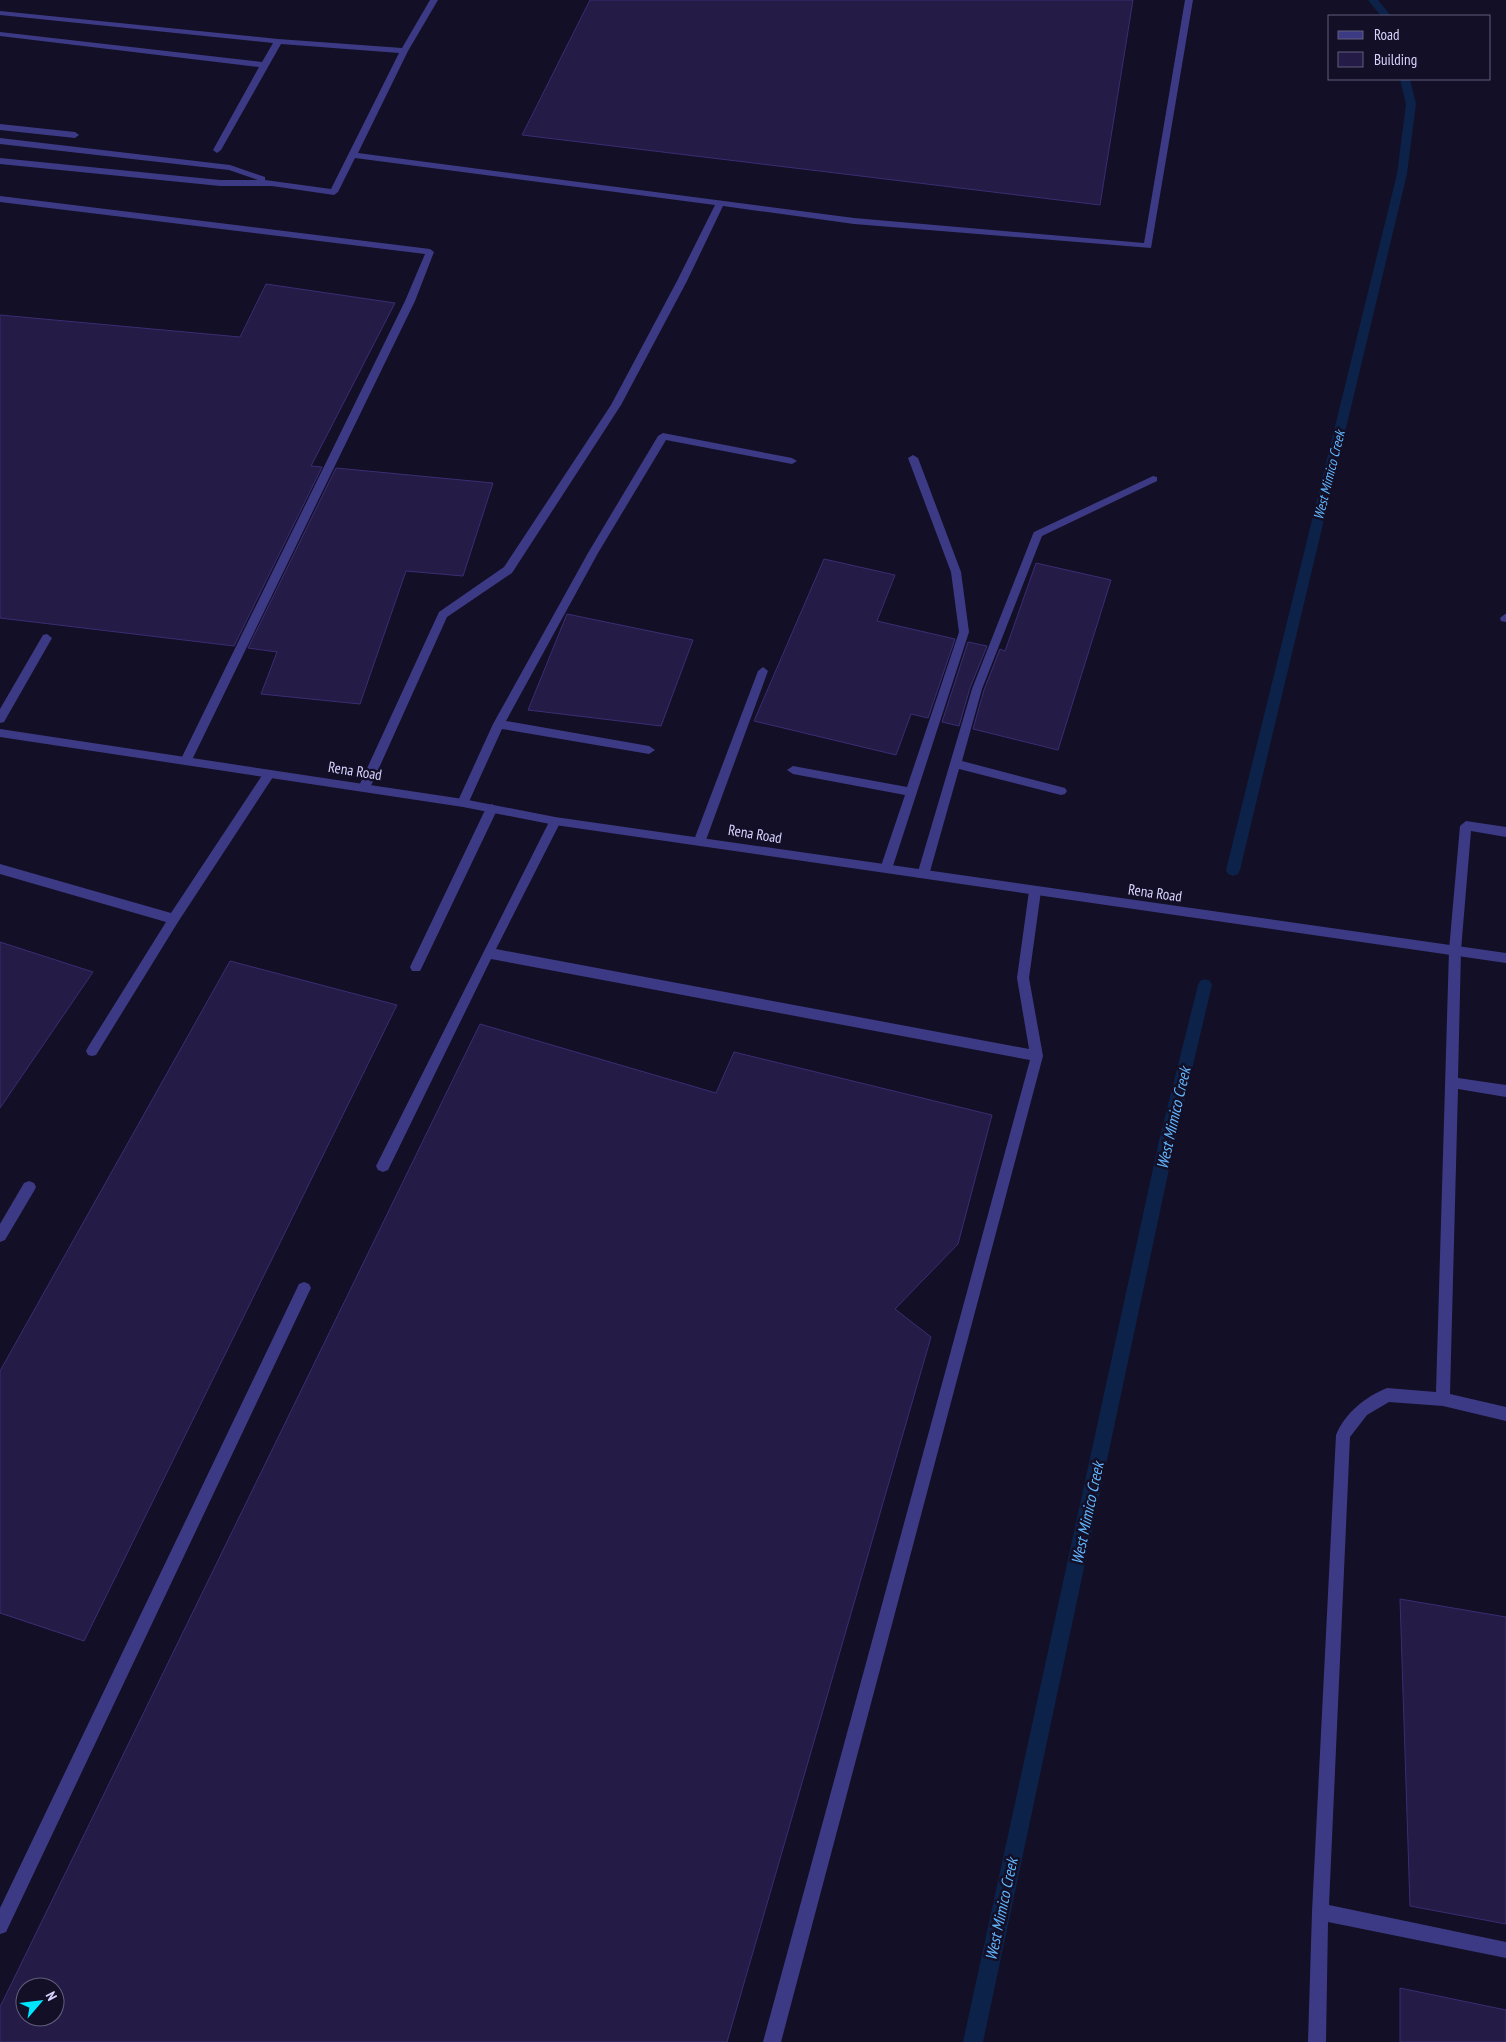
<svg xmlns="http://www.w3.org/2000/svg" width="1506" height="2042" font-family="'PT Sans Narrow',sans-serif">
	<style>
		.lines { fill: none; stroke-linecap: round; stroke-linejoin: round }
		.stream { fill: #0c2248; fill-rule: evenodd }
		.building { fill: #241b47; stroke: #3b2d73; fill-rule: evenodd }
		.lane { fill: #3d3a85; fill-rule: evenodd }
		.street { fill: #3d3a85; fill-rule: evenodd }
		.labels { text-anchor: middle; stroke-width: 5; stroke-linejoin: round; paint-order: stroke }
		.far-water-label { font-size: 14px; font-style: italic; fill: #62b6ff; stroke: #130f26 }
		.street-label { font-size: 15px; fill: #d9d4ff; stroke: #130f26 }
		.water-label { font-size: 16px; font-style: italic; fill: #62b6ff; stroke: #130f26 }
	</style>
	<rect width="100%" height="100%" fill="#130f26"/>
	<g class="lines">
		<g class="stream">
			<path d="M 1368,0 L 1378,0 L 1391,16 L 1381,16 Z"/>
			<path d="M 1400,79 L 1410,79 L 1416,104 L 1407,174 L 1240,870 L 1238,874 L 1233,876 L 1228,874 L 1226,870 L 1397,174 L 1406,104 Z"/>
			<path d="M 1205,979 L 1210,981 L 1212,985 L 1175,1141 L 983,2042 L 963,2042 L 1159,1141 L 1198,985 L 1200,981 Z"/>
		</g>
	</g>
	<g class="building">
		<path d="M 590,0 L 1133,0 L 1100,205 L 522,135 Z"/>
		<path d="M 266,284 L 395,303 L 311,466 L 322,467 L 234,646 L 0,618 L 0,315 L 240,337 Z"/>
		<path d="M 336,468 L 493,483 L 463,576 L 406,571 L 360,704 L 261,694 L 277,652 L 248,648 Z"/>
		<path d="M 824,559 L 895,575 L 877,621 L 955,639 L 928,718 L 911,714 L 896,755 L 754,721 Z"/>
		<path d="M 1036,563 L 1111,580 L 1058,750 L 973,729 L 984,690 L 1000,649 L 1005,651 Z"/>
		<path d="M 567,614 L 693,640 L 661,726 L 528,710 Z"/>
		<path d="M 968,642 L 987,646 L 970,688 L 959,726 L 942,722 Z"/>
		<path d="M 0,942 L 93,972 L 0,1108 Z"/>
		<path d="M 230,961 L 397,1005 L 84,1641 L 0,1613 L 0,1371 Z"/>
		<path d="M 480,1024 L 716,1093 L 734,1052 L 992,1115 L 958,1244 L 895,1309 L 931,1337 L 727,2042 L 0,2042 L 0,2007 ZM 25,1987 L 55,1987 L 55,2017 L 25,2017 Z"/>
		<path d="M 1400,1599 L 1506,1617 L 1506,1924 L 1410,1906 Z"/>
		<path d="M 1400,1988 L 1506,2010 L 1506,2042 L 1400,2042 Z"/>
	</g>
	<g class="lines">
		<g class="lane">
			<path d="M 430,0 L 438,0 L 408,51 L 358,153 L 854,218 L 1144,243 L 1185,0 L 1193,0 L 1151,248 L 854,224 L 723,206 L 687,281 L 621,405 L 512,573 L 447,617 L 370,788 L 364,792 L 358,788 L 439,612 L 504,567 L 611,405 L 677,281 L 715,205 L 355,158 L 338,192 L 334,195 L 272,186 L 220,186 L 0,164 L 0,158 L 220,180 L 258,180 L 229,170 L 0,144 L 0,138 L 230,165 L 265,177 L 265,180 L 331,189 L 399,53 L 281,44 L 221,150 L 217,153 L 213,150 L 259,67 L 0,36 L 0,32 L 262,62 L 273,43 L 0,15 L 0,11 L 278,39 L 402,48 Z"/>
			<path d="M 0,124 L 75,132 L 79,135 L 75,138 L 0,130 Z"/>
			<path d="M 0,196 L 430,249 L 434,252 L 415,301 L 190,764 L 186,765 L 180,761 L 405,301 L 425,254 L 0,202 Z"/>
			<path d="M 663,433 L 792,458 L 797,461 L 792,464 L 666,440 L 598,553 L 506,721 L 649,746 L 655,750 L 649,754 L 502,729 L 467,806 L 459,806 L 457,803 L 493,724 L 588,553 L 658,436 Z"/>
			<path d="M 913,455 L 918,458 L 961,572 L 969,632 L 892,869 L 890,872 L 882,872 L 880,869 L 905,795 L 793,774 L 787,770 L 793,766 L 907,787 L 959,632 L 951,572 L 908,458 Z"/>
			<path d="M 1153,476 L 1157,477 L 1157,481 L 1042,536 L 982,689 L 962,761 L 1065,788 L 1067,791 L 1065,794 L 1061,795 L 959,769 L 929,875 L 927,878 L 919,878 L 917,875 L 972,689 L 1033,534 L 1034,532 Z"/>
			<path d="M 1505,614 L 1506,614 L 1506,622 L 1501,621 L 1500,618 Z"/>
			<path d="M 47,634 L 52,638 L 4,722 L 0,723 L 0,709 L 43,635 Z"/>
			<path d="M 763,667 L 768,671 L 706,840 L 704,843 L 696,843 L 694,840 L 758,671 Z"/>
			<path d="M 269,770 L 273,771 L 275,774 L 273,777 L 178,922 L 96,1055 L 92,1056 L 88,1055 L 86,1051 L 88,1047 L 166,922 L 0,874 L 0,864 L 171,913 L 265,771 Z"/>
			<path d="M 492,804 L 498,808 L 422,967 L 420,971 L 412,971 L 410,967 L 486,808 Z"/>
			<path d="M 555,817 L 561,821 L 496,949 L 1029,1049 L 1017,978 L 1029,891 L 1031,888 L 1039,888 L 1041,891 L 1029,978 L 1043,1056 L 781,2042 L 763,2042 L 1030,1060 L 491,959 L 388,1170 L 383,1172 L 378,1170 L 376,1166 L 378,1162 L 551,818 Z"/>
			<path d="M 1466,821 L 1506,827 L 1506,837 L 1471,831 L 1461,950 L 1458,1078 L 1506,1085 L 1506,1097 L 1458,1089 L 1450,1394 L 1506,1407 L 1506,1421 L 1443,1406 L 1389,1402 L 1367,1415 L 1350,1437 L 1329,1905 L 1506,1942 L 1506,1958 L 1328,1922 L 1326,2042 L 1308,2042 L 1312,1912 L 1336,1435 C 1345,1413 1365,1397 1387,1388 L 1436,1392 L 1449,950 L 1460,826 Z"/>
			<path d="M 29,1181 L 34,1183 L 36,1187 L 34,1191 L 5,1240 L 0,1242 L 0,1224 L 24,1183 Z"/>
			<path d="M 304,1282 L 309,1284 L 311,1288 L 309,1292 L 6,1932 L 0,1934 L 0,1908 L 299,1284 Z"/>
		</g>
		<path class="street" d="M 0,729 L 463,799 L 555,817 L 1506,953 L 1506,963 L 555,825 L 463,807 L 0,737 Z"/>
	</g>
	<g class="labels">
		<g class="far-water-label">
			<text transform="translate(1329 475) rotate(-76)" y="5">West Mimico Creek</text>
		</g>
		<g class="street-label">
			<text transform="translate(355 771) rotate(9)" y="5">Rena Road</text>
			<text transform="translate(755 834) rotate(9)" y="5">Rena Road</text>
			<text transform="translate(1155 893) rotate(8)" y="5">Rena Road</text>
		</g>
		<g class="water-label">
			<text transform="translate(1173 1118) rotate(-77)" y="6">West Mimico Creek</text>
			<text transform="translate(1087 1513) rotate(-78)" y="6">West Mimico Creek</text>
			<text transform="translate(1001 1909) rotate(-78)" y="6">West Mimico Creek</text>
		</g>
	</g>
	<rect x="1328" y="15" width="162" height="65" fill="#130f26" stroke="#625e7d"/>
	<rect x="1338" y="31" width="25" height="8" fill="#3d3a85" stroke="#625e7d"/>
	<text x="1374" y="40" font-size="15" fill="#d9d4ff">Road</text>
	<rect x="1338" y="52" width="25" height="15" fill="#241b47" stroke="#625e7d"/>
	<text x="1374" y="65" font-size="15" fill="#d9d4ff">Building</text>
	<g transform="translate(40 2002) rotate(62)"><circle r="24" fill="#130f26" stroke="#625e7d"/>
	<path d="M0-4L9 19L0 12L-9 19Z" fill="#00e5ff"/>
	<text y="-8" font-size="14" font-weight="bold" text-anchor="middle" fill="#d9d4ff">N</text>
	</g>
</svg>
